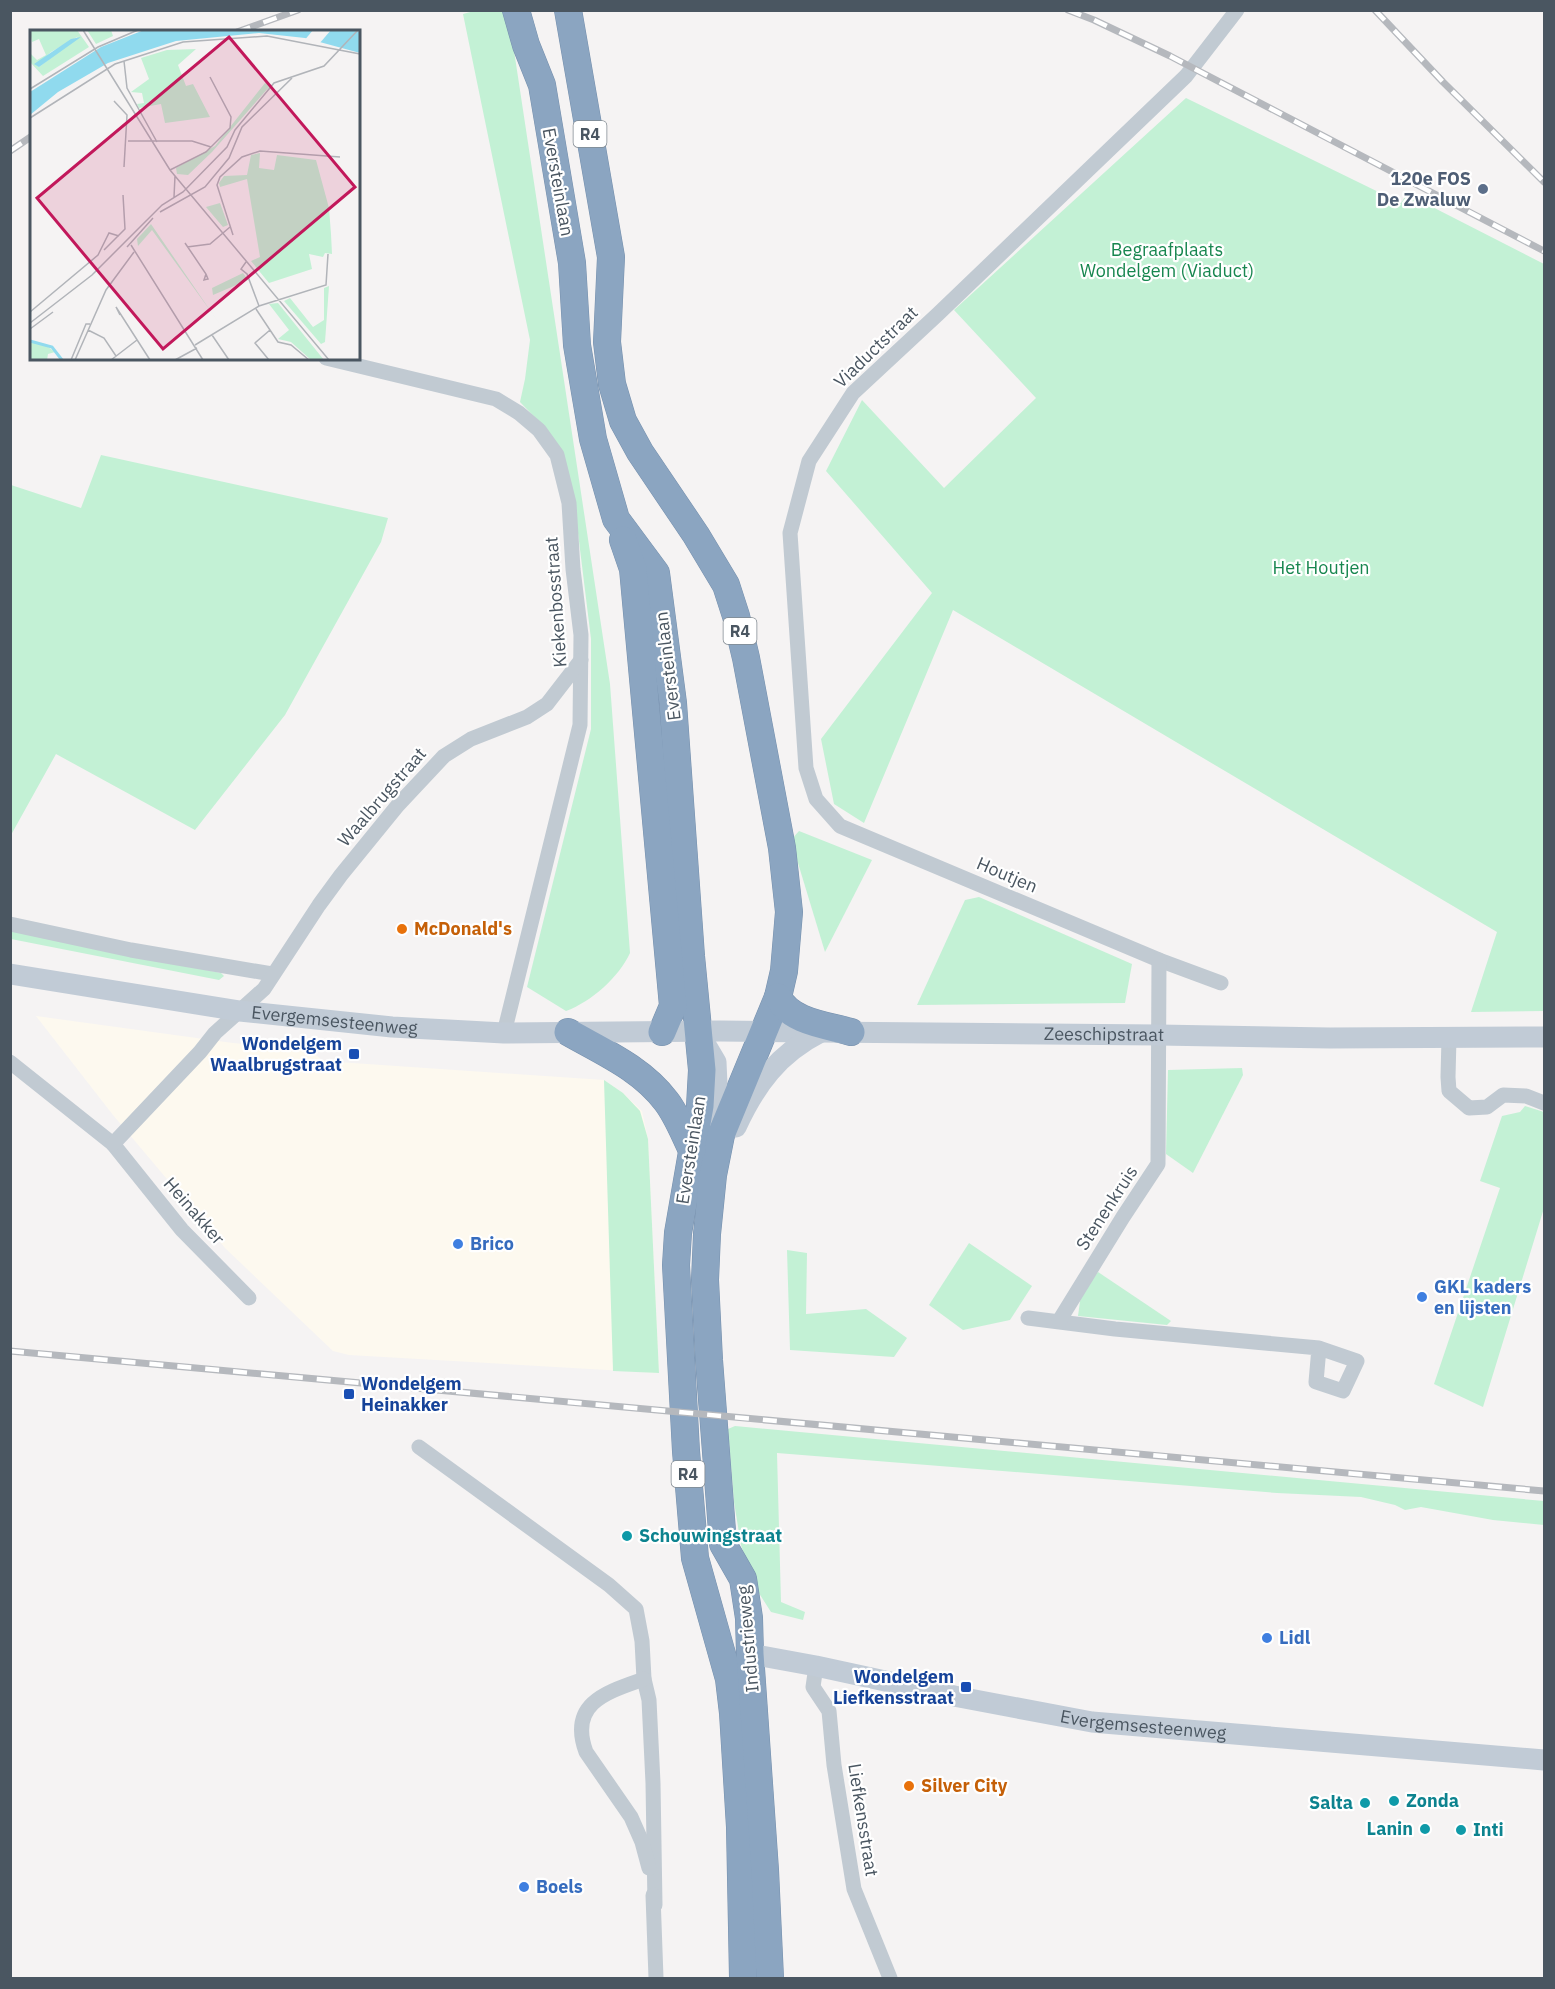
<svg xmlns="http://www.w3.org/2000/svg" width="1555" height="1989" font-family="'IBM Plex Sans',sans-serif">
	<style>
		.commercial { fill: #fdf9ef }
		.green { fill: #c3f1d5 }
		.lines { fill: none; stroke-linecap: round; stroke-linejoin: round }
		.highway-casing { stroke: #7690ad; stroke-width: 28 }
		.street { stroke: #c1cad2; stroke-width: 15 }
		.secondary { stroke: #c1cbd6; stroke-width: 21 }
		.highway { stroke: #8ba5c1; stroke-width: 27 }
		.rail-casing { stroke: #b5b8bd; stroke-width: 7 }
		.rail { stroke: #fff; stroke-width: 4.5; stroke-dasharray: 14; stroke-linecap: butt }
		.service-dot { fill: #5c6f8a; stroke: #fff; stroke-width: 2 }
		.food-dot { fill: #e8710a; stroke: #fff; stroke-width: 2 }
		.transit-dot { fill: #1a4fb4; stroke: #fff; stroke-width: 2 }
		.shop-dot { fill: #3f7fe0; stroke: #fff; stroke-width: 2 }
		.culture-dot { fill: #0f9aa8; stroke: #fff; stroke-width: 2 }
		.labels { text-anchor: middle; stroke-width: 4.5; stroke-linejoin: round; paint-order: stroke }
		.shield { fill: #fff; stroke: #808990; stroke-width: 1.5 }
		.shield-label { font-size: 16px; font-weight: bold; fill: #4a5661 }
		.service-label { font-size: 18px; font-weight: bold; fill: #4e5e75; stroke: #fff; text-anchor: end }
		.street-label { font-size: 18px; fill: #4a5661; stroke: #fff }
		.park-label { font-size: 18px; fill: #17864f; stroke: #fff }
		.food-label { font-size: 18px; font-weight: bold; fill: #c56008; stroke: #fff; text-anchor: start }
		.transit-label { font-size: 18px; font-weight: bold; fill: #164399; stroke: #fff; text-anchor: end }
		.shop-label { font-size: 18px; font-weight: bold; fill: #366cbe; stroke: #fff; text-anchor: start }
		.culture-label { font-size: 18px; font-weight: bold; fill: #0d838f; stroke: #fff; text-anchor: start }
		.inset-river { fill: none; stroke: #90daee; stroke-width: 3 }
		.inset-road { fill: none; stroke: #b1b4b9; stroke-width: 1.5 }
		.view { fill: #c2185b; fill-opacity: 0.15; stroke: #c2185b; stroke-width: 3 }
		.inset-edge { fill: none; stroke: #4a5661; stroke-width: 3 }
	</style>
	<rect width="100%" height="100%" fill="#f5f3f3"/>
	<path class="commercial" d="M 36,1016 L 233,1043 L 310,1050 L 323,1061 L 604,1080 L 623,1093 L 642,1111 L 648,1139 L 659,1373 L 349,1355 L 333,1351 L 225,1248 L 113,1115 Z"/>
	<g class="green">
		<path d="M 474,11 L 508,11 L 610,684 L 630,953 C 619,977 591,1002 566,1011 L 527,987 L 591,729 L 591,639 L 577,525 L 548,431 L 520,402 L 525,379 L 530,340 L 463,14 Z"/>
		<path d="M 1186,98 L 1401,203 L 1407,194 L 1544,264 L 1544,1011 L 1471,1012 L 1497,932 L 953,610 L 864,823 L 834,804 L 821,739 L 932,593 L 826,471 L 862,400 L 944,488 L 1036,398 L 954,310 Z"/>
		<path d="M 101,455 L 388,518 L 381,542 L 285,715 L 195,830 L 56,754 L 11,835 L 11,485 L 81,508 Z"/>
		<path d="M 799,831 L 872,860 L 825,952 L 791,840 Z"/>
		<path d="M 979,897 L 1132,964 L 1125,1003 L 917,1005 L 965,900 Z"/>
		<path d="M 10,930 L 221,973 L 224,976 L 219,980 L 11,939 Z"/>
		<path d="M 1242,1068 L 1243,1075 L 1193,1173 L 1166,1154 L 1168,1070 Z"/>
		<path d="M 604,1080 L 623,1093 L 640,1111 L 648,1139 L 659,1373 L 613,1371 Z"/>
		<path d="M 1525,1106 L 1544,1112 L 1544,1208 L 1483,1407 L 1434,1384 L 1500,1188 L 1480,1181 L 1502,1116 L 1520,1112 Z"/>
		<path d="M 969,1243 L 1032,1286 L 1010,1320 L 963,1330 L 929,1305 Z"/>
		<path d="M 787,1250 L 807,1253 L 806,1314 L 866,1309 L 907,1338 L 894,1357 L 790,1350 Z"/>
		<path d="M 1098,1272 L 1171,1321 L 1167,1325 L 1078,1316 L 1081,1294 Z"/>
		<path d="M 735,1426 L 1544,1501 L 1544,1525 L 1493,1520 L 1421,1507 L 1405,1510 L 1395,1505 L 1361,1497 L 1277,1493 L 777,1453 L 781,1602 L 805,1612 L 803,1620 L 771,1612 L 755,1587 L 741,1545 L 734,1502 L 728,1429 Z"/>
	</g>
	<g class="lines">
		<g class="highway-casing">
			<g id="highway">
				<path d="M 516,10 L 526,45 L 542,85 L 572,263 L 577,345 L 593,439 L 616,519 L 656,573 L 673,703 L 691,956 L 702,1070 L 700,1106 L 678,1233 L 676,1265 L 686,1451 L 695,1558 L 729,1679 L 733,1713 L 740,1827 L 743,1978"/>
				<path d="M 568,10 L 611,257 L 607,342 L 612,384 L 623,421 L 640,452 L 696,535 L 726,585 L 736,616 L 746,658 L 782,848 L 789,912 L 784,971 L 778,997 L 721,1135 L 713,1175 L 707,1234 L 705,1280 L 709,1360 L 723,1544 L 743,1579 L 749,1618 L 750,1654 L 765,1870 L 770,1978"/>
				<path d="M 623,540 L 633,569 L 673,1006 L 662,1032"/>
				<path d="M 778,997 C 790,1022 826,1025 851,1032"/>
				<path d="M 568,1032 C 603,1052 641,1068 666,1101 C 677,1115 684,1134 692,1150"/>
			</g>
		</g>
		<g class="street">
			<path d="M 326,358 L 496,399 L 519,413 L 539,430 L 557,455 L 569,503 L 573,569 L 581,635 L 580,725 L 504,1033"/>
			<path d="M 10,924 L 131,950 L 272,974"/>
			<path d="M 1221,983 L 1159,960 L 840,826 L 816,799 L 806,768 L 790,533 L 809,461 L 853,393 L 938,314 L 1186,76 L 1237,10"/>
			<path d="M 1449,1038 L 1448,1077 L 1449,1091 L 1469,1108 L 1487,1107 L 1503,1095 L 1526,1096 L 1544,1103"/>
			<path d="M 10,1062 L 113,1144 L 182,1230 L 249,1298"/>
			<path d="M 113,1144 L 200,1052 L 215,1033 L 264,989 L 319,905 L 341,875 L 398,805 L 444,756 L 471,739 L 527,717 L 547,704 L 581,660"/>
			<path d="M 1028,1318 L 1115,1329 L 1319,1348 L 1357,1361 L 1343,1391 L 1316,1382 L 1319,1348"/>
			<path d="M 1059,1321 L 1123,1217 L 1158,1164 L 1159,960"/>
			<path d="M 419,1447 L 609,1585 L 636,1609 L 642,1641 L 644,1679 L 649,1700 L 653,1783 L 655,1905"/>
			<path d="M 816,1666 L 813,1687 L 829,1711 L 834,1765 L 854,1889 L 890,1978"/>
			<path d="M 644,1679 C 607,1692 568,1703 586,1752 L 631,1817 L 642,1842 L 649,1868"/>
			<path d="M 653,1895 L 656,1978"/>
		</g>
		<g class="secondary">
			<path id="s1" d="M 10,974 L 240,1011 L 392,1027 L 504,1033 L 720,1031 L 1159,1035 L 1330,1038 L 1544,1037"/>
			<path d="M 700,1035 L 716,1062 L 717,1085 L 713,1124 L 713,1146"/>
			<path d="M 736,1127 C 756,1084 778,1054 821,1032"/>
			<path id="s2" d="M 750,1654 L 816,1666 L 959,1697 L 1092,1722 L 1544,1760"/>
		</g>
		<use href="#highway" class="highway"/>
		<g class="rail-casing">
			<g id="rail">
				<path d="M 1068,10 L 1094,20 L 1170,56 L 1544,251"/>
				<path d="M 1375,10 L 1443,82 L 1544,182"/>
				<path d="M 237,32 L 298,10"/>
				<path d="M 10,151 L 32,136"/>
				<path d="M 10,1351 L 1544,1491"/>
			</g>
		</g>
		<use href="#rail" class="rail"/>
	</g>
	<circle class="service-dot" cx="1483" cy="189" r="6"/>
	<g class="food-dot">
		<circle cx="402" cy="929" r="6"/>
		<circle cx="909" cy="1786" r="6"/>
	</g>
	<g class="transit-dot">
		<rect x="348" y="1048" width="12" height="12" rx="3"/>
		<rect x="343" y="1388" width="12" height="12" rx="3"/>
		<rect x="960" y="1681" width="12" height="12" rx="3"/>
	</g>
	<g class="shop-dot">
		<circle cx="458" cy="1244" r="6"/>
		<circle cx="1422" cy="1297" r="6"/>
		<circle cx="1267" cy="1638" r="6"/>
		<circle cx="524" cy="1887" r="6"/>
	</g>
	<g class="culture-dot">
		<circle cx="627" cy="1536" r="6"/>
		<circle cx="1394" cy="1801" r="6"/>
		<circle cx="1365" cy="1803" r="6"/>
		<circle cx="1425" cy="1829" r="6"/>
		<circle cx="1461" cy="1830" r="6"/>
	</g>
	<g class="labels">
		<g class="shield">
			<rect x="573.5" y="121" width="33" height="26" rx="4.5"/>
			<rect x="723.5" y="618" width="33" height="26" rx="4.5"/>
			<rect x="671.5" y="1461" width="33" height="26" rx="4.5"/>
		</g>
		<g class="shield-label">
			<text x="590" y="140">R4</text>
			<text x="740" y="637">R4</text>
			<text x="688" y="1480">R4</text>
		</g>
		<g class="service-label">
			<text x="1471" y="185">120e FOS<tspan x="1471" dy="21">De Zwaluw</tspan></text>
		</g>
		<g class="street-label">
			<text transform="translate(558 182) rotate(80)" y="6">Eversteinlaan</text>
			<text transform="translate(876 347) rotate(-44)" y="6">Viaductstraat</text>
			<text transform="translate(556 602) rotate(-94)" y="6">Kiekenbosstraat</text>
			<text transform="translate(668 666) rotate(-97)" y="6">Eversteinlaan</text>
			<text transform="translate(382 797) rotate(-49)" y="6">Waalbrugstraat</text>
			<text transform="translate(1007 875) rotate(23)" y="6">Houtjen</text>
			<text dy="6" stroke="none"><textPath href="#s1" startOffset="328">Evergemsesteenweg</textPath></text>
			<text dy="6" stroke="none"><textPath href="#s1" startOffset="1098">Zeeschipstraat</textPath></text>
			<text transform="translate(691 1150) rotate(-81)" y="6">Eversteinlaan</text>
			<text transform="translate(1107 1208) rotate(-57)" y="6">Stenenkruis</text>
			<text transform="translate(194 1211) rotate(49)" y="6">Heinakker</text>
			<text transform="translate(748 1639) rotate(-95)" y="6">Industrieweg</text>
			<text dy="6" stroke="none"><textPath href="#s2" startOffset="400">Evergemsesteenweg</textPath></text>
			<text transform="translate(863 1820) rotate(81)" y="6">Liefkensstraat</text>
		</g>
		<g class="park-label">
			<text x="1167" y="256">Begraafplaats<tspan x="1167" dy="21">Wondelgem (Viaduct)</tspan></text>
			<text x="1321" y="574">Het Houtjen</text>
		</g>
		<g class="food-label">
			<text x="414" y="935">McDonald's</text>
			<text x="921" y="1792">Silver City</text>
		</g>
		<g class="transit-label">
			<text x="342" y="1050">Wondelgem<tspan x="342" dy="21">Waalbrugstraat</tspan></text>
			<text x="361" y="1390" text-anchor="start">Wondelgem<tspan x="361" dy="21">Heinakker</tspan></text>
			<text x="954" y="1683">Wondelgem<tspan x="954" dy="21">Liefkensstraat</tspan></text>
		</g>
		<g class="shop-label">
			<text x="470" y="1250">Brico</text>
			<text x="1434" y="1293">GKL kaders<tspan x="1434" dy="21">en lijsten</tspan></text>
			<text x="1279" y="1644">Lidl</text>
			<text x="536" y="1893">Boels</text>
		</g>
		<g class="culture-label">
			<text x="639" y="1542">Schouwingstraat</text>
			<text x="1406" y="1807">Zonda</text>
			<text x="1353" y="1809" text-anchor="end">Salta</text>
			<text x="1413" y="1835" text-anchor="end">Lanin</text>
			<text x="1473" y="1836">Inti</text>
		</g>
	</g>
	<g transform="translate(30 30)">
		<rect width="330" height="330" fill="#f5f3f3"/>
		<path d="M 0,0 L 47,0 L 59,17 L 13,46 L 0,32 L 0,23 L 7,30 L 16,25 L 9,9 L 2,12 ZM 49,6 L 9,37 L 7,34 L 21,22 ZM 57,0 L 81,0 L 83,6 L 66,14 ZM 166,19 L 148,35 L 156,56 L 163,54 L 180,87 L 135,93 L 131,74 L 109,78 L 107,74 L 114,73 L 112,63 L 101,62 L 119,49 L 111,28 L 137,20 ZM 235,53 L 240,56 L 182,122 L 158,145 L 147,144 L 146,138 L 185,116 ZM 230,123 L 229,138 L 244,140 L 247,125 L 286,130 L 299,178 L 301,204 L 302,224 L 295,223 L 293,227 L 279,224 L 282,239 L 239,253 L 221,231 L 230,227 L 217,149 L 190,157 L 189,153 L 194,146 L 217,145 L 221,125 ZM 190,173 L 198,195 L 193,197 L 176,177 ZM 121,194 L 184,286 L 192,297 L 122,200 L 108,216 L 107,209 ZM 213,243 L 218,250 L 183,265 L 182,258 ZM 299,256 L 295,312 L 291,314 L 254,271 L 260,268 L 283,297 L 294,290 L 294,258 ZM 248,273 L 294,330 L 281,330 L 261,312 L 248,309 L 259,300 L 239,274 ZM 0,312 L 14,314 L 25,322 L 18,324 L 17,330 L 0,330 Z" fill="#c3f1d5" fill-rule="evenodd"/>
		<path d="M 114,0 L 323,0 L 330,2 L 330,23 L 275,8 L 229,3 L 146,11 L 78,33 L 28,62 L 0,85 L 0,62 L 71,17 ZM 51,7 L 9,37 L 4,34 L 41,9 Z" fill="#90daee"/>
		<path d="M 283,0 L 301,0 L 289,14 L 274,11 Z" fill="#f5f3f3"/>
		<path class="inset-river" d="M 0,311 L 22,317 L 32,330"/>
		<path class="inset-road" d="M 53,0 L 140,140 L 299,330M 94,31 L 97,58 L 127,112M 0,59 L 68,17 L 108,0M 84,71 L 97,85 L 94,137M 0,88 L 85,34 L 153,12 L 237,6 L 330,24M 98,111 L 162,111 L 181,117M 140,140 L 176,122 L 200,98 L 201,87 L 180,47M 144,167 L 145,146M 130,182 L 175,157 L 199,128 L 212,97 L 262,48M 203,205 L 187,155 L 190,147 L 212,127 L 230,121 L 310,127M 155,213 L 176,244 L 178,249 L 174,250 L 176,244M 101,215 L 173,330M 97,217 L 123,188M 157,217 L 180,214 L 200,197M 74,220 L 95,199 L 93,165M 216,232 L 211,239 L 217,244 L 229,276M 226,279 L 248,312 L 261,315 L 279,330M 0,282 L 68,225 L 79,203 L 89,206M 90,285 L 86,277 L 120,330M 0,293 L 62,245 L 132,175 L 153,162 L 197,117 L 205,100 L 244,53 L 294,36 L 328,0M 0,299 L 23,282M 58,300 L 74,308 L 86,326M 182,305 L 199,330M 165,315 L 229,276 L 296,255 L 298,224M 41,330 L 56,294 L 60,294M 45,330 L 76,260 L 104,222M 81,330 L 107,310M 145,330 L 167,318M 239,330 L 225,313 L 240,300"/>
		<path class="view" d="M 199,7 L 325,157 L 133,319 L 7,168 Z"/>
		<rect width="330" height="330" class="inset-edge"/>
	</g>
	<rect width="1555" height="1989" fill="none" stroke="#4a5661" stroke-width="24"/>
</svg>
